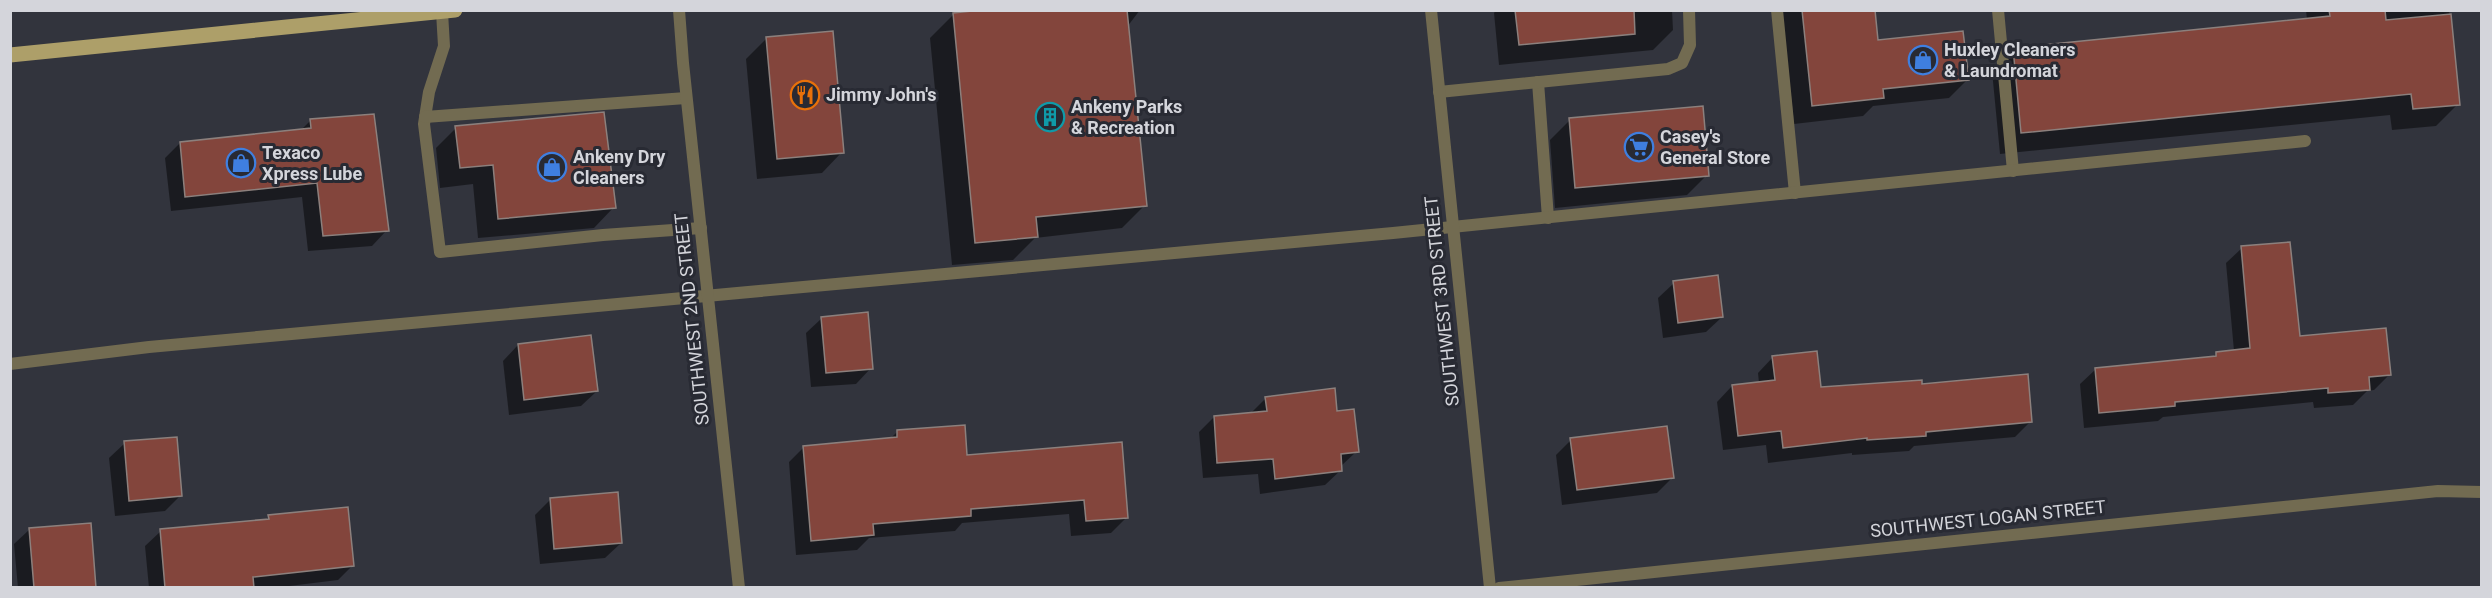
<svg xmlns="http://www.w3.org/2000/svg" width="2492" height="598" font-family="Roboto,sans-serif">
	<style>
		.shadow { fill: #0007 }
		.building { fill: #83453c; stroke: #8c807d; stroke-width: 1.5 }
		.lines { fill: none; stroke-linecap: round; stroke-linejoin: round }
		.service { stroke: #726b51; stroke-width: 12 }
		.minor { stroke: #726b51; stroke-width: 12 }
		.tertiary { stroke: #726b51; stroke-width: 12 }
		.primary { stroke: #ad9f69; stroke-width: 15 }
		.labels { text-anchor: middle; stroke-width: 6; stroke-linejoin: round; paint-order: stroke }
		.poi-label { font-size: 18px; font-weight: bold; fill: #d4d5db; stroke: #282a33; text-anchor: start }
		.street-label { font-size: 18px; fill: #d4d5db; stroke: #282a33 }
	</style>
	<rect width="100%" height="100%" fill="#32343d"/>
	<g class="shadow">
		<path d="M 999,10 L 1140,10 L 1127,27 L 1145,205 L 1122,228 L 1035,238 L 1013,260 L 952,265 L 930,38 L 953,15 Z"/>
		<path d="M 1496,10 L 1672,10 L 1673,30 L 1653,50 L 1499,65 L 1494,13 Z"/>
		<path d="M 1782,10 L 1874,10 L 1877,42 L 1968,79 L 1949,98 L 1873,106 L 1863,116 L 1794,124 Z"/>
		<path d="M 2306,10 L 2449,10 L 2458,104 L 2436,126 L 2392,130 L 2390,115 L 2000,154 L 1992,71 L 2014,49 L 2307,20 Z"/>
		<path d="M 767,38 L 842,152 L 822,173 L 757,179 L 746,59 Z"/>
		<path d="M 1570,120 L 1707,175 L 1687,195 L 1555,208 L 1550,140 Z"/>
		<path d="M 310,121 L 387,230 L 372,246 L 308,251 L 302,197 L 171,211 L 165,158 L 180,143 L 300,131 Z"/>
		<path d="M 456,128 L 614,207 L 594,228 L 478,238 L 473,184 L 440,188 L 436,148 Z"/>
		<path d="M 2242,248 L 2299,338 L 2389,375 L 2374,390 L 2367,391 L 2353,405 L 2314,408 L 2313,402 L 2163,417 L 2158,421 L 2084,428 L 2080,384 L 2096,369 L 2212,358 L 2217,353 L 2234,351 L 2226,263 Z"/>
		<path d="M 1674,283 L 1722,317 L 1706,332 L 1663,338 L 1658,298 Z"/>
		<path d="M 822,318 L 871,368 L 856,384 L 811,387 L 806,333 Z"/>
		<path d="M 518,345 L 597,391 L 581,406 L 509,415 L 503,361 Z"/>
		<path d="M 1773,357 L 1820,389 L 1921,385 L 2031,421 L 2015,437 L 1914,446 L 1909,451 L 1852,455 L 1852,453 L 1768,463 L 1766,445 L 1723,450 L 1717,402 L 1732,386 L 1759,383 L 1758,373 Z"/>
		<path d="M 1266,398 L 1336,412 L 1357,451 L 1340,467 L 1341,470 L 1325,485 L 1260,494 L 1258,474 L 1203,478 L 1199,432 L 1214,417 L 1250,414 Z"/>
		<path d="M 897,432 L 966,457 L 1121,443 L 1127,517 L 1111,533 L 1071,536 L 1069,514 L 962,523 L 955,531 L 869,538 L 857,550 L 796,555 L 789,462 L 804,447 L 889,440 Z"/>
		<path d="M 1571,440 L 1672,478 L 1657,493 L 1562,505 L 1556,455 Z"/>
		<path d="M 125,443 L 180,496 L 165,511 L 115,516 L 109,458 Z"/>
		<path d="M 550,500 L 621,543 L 605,558 L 540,564 L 535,515 Z"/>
		<path d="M 269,517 L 353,565 L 338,580 L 273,588 L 149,588 L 145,546 L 161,531 L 265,521 Z"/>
		<path d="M 30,529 L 95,588 L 18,588 L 14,544 Z"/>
	</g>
	<g class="building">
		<path d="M 982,10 L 1127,10 L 1147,206 L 1036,217 L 1038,237 L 975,243 L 953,13 Z"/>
		<path d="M 1515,10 L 1634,10 L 1635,34 L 1519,45 Z"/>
		<path d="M 1802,10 L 1875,10 L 1878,40 L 1963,31 L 1969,80 L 1883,89 L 1884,98 L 1812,106 Z"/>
		<path d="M 2329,10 L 2385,10 L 2386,20 L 2451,14 L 2460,105 L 2413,109 L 2411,94 L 2021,133 L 2013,48 L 2330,16 Z"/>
		<path d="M 833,31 L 844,153 L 777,159 L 766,37 Z"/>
		<path d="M 1703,106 L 1709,176 L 1575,188 L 1569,118 Z"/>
		<path d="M 604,112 L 616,208 L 498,219 L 493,165 L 460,168 L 455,126 Z"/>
		<path d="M 374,114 L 389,231 L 323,236 L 317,183 L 185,197 L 180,142 L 311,128 L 310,119 Z"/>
		<path d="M 2290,242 L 2300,336 L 2386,328 L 2391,375 L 2369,377 L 2370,390 L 2328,393 L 2328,388 L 2175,402 L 2175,406 L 2099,413 L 2095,368 L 2216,356 L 2216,352 L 2250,348 L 2241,246 Z"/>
		<path d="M 1718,275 L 1723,317 L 1678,323 L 1673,281 Z"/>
		<path d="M 868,312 L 873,369 L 826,373 L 821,317 Z"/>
		<path d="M 591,335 L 598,391 L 524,400 L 518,344 Z"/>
		<path d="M 1817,351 L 1821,387 L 1922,380 L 1922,384 L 2028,374 L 2032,422 L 1926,432 L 1926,436 L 1867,440 L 1867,438 L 1783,448 L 1781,431 L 1738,436 L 1732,385 L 1775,380 L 1772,356 Z"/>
		<path d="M 1335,388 L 1337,411 L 1354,409 L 1359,452 L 1341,454 L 1342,471 L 1275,479 L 1273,459 L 1217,463 L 1214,416 L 1267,411 L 1265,397 Z"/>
		<path d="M 965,425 L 967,455 L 1122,442 L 1128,518 L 1086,521 L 1084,500 L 971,509 L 971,516 L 873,524 L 874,535 L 811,541 L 803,446 L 897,437 L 897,430 Z"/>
		<path d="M 1667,426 L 1674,478 L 1577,490 L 1570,438 Z"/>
		<path d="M 177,437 L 182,496 L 129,501 L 124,441 Z"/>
		<path d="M 618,492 L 622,543 L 554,549 L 550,498 Z"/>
		<path d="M 348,507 L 354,566 L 253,577 L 254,588 L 165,588 L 160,529 L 269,519 L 268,515 Z"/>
		<path d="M 91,523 L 96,588 L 34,588 L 29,528 Z"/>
	</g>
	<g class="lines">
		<g class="service">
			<path d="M 1777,10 L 1795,193"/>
			<path d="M 1998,10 L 2013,171"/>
			<path d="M 442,12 L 444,46 L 429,92 L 424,124 L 440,252 L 603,235 L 701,228"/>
			<path d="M 1538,82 L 1548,218"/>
			<path d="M 1439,92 L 1668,69 L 1682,63 L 1690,45 L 1689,10"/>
			<path d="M 425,117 L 686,98"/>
			<path d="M 10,364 L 149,347 L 1393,233 L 2305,141"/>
		</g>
		<g class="minor">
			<path d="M 679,10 L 683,63 L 739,588"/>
			<path d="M 1499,588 L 2438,491 L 2482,492"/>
		</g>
		<path class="tertiary" d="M 1431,10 L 1490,588"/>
		<path class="primary" d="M 10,55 L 455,10"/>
	</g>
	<defs>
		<g id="shop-ring" transform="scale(1.5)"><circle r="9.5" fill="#282a33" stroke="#3f7fe0" stroke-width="1.5"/><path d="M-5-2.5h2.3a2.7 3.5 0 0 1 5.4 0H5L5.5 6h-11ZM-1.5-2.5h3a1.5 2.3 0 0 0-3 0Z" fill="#3f7fe0"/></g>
		<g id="restaurant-ring" transform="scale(1.5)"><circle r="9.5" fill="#282a33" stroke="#e8710a" stroke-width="1.5"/><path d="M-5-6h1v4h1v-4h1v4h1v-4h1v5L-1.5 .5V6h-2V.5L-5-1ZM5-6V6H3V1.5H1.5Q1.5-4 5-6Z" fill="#e8710a"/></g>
		<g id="building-ring" transform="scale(1.5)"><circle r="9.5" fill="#282a33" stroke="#0f9aa8" stroke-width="1.5"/><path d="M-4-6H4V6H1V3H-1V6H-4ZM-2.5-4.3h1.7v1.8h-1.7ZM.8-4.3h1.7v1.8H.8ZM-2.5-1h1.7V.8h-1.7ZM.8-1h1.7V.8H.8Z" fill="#0f9aa8"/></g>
		<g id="supermarket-ring" transform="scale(1.5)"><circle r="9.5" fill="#282a33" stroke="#3f7fe0" stroke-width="1.5"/><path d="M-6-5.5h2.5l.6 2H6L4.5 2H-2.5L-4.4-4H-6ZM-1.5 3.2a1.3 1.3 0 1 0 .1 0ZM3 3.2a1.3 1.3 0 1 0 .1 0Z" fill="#3f7fe0"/></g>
	</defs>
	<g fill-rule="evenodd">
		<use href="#shop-ring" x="1923" y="60"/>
		<use href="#restaurant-ring" x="805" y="95"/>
		<use href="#building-ring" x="1050" y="117"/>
		<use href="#supermarket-ring" x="1639" y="147"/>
		<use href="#shop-ring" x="241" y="163"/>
		<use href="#shop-ring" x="552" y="167"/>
	</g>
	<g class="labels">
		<g class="poi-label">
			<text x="1944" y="56">Huxley Cleaners<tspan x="1944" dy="21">&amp; Laundromat</tspan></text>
			<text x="826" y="101">Jimmy John's</text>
			<text x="1071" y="113">Ankeny Parks<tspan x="1071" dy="21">&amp; Recreation</tspan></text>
			<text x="1660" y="143">Casey's<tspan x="1660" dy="21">General Store</tspan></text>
			<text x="262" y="159">Texaco<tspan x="262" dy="21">Xpress Lube</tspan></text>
			<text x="573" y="163">Ankeny Dry<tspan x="573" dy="21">Cleaners</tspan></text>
		</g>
		<g class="street-label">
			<text transform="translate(1442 301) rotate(-96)" y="6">SOUTHWEST 3RD STREET</text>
			<text transform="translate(692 319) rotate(-96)" y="6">SOUTHWEST 2ND STREET</text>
			<text transform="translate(1988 519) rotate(-6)" y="6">SOUTHWEST LOGAN STREET</text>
		</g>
	</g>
	<rect width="2492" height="598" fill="none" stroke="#d4d5db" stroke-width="24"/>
</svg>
